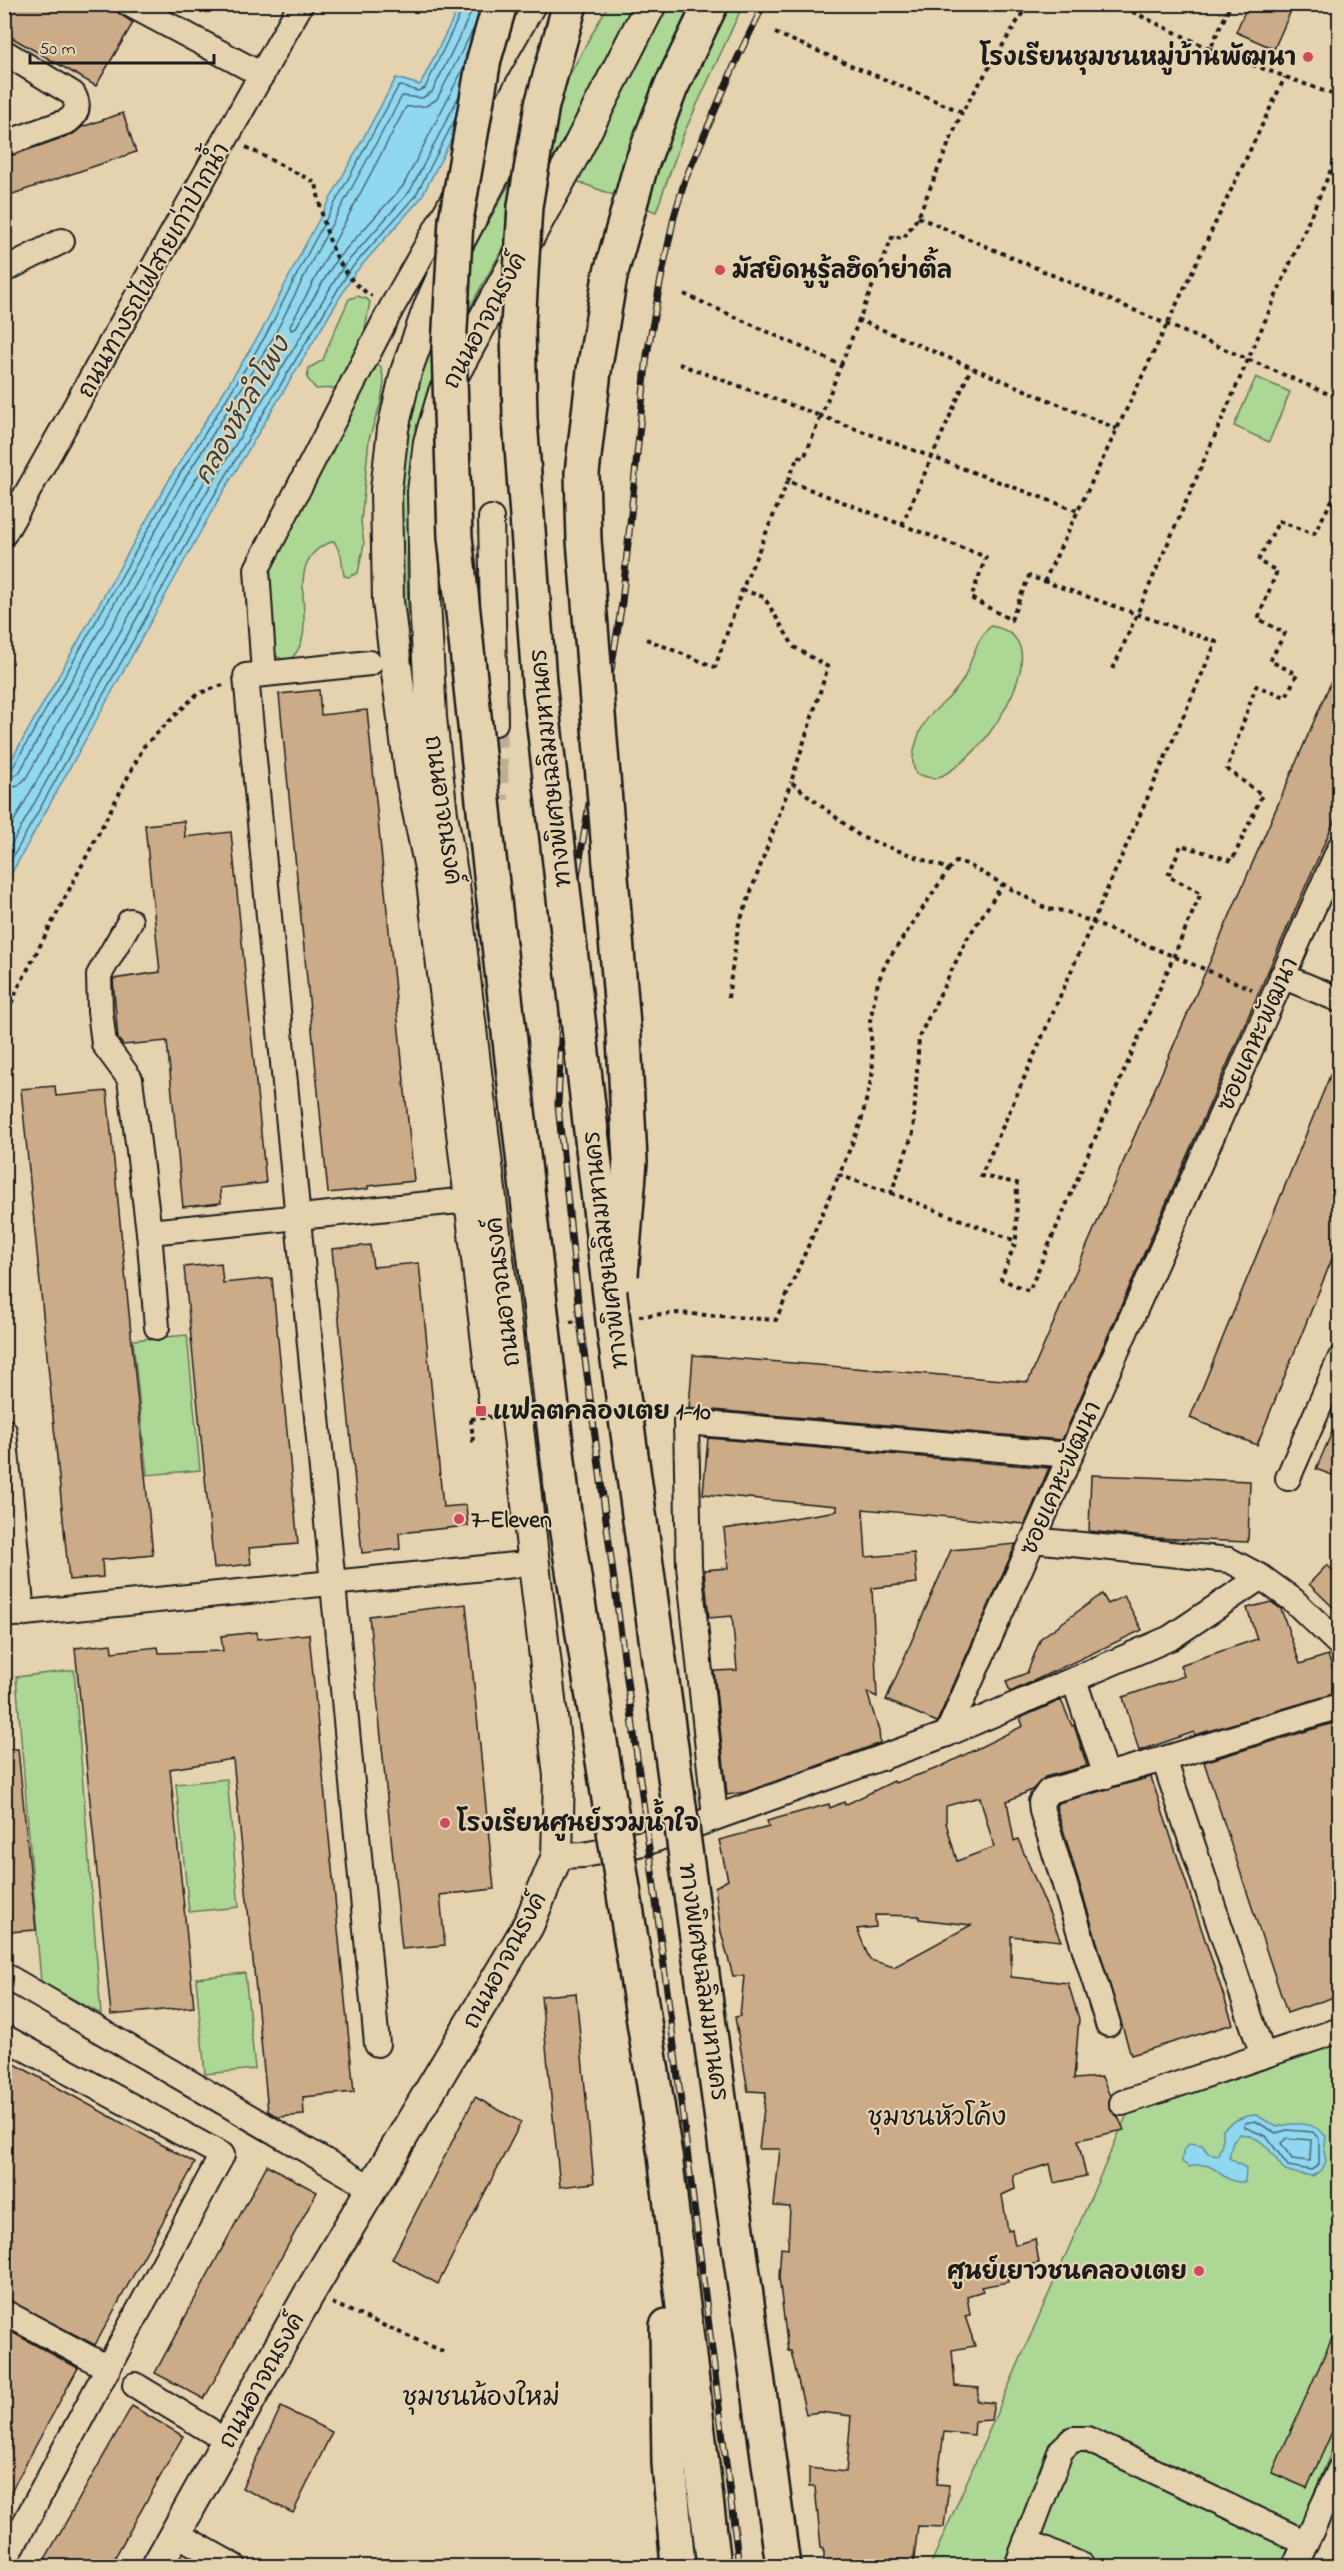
<svg xmlns="http://www.w3.org/2000/svg" width="1344" height="2571" font-family="'Indie Flower','Playpen Sans Thai',sans-serif">
	<style>
		.green { fill: #add794; stroke: #647a58; stroke-width: 1.5 }
		.water { fill: #8fd8f0; stroke: #618d9b; stroke-width: 1.5 }
		.lines { fill: none; stroke-linecap: round; stroke-linejoin: round }
		.shore { stroke: #4a6771; stroke-width: 1.5 }
		.building { fill: #cbab88; stroke: #1c1c1c; stroke-width: 1.5; fill-rule: evenodd }
		.minor-tunnel { stroke: #bdae92; stroke-width: 24; stroke-dasharray: 24 12; stroke-linecap: butt }
		.minor-casing { stroke: #1c1c1c; stroke-width: 28 }
		.major-casing { stroke: #1c1c1c; stroke-width: 34 }
		.highway-casing { stroke: #1c1c1c; stroke-width: 38 }
		.path { stroke: #1c1c1c; stroke-width: 4; stroke-dasharray: 4.5 4.5; stroke-linecap: butt }
		.minor { stroke: #e5d3b0; stroke-width: 24 }
		.major { stroke: #e5d3b0; stroke-width: 30 }
		.highway { stroke: #e5d3b0; stroke-width: 33 }
		.rail-casing { stroke: #1c1c1c; stroke-width: 7 }
		.rail { stroke: #e5d3b0; stroke-width: 4.5; stroke-dasharray: 14; stroke-linecap: butt }
		.highway-bridge-casing { stroke: #1c1c1c; stroke-width: 38; stroke-linecap: butt }
		.path-bridge { stroke: #1c1c1c; stroke-width: 4; stroke-dasharray: 4.5 4.5; stroke-linecap: butt }
		.highway-bridge { stroke: #e5d3b0; stroke-width: 33 }
		.poi-dot { fill: #d1495b; stroke: #e5d3b0; stroke-width: 2 }
		.labels { text-anchor: middle; stroke-width: 4.5; stroke-linejoin: round; paint-order: stroke }
		.poi-label { font-size: 24px; font-weight: bold; fill: #1c1c1c; stroke: #e5d3b0; text-anchor: start }
		.street-label { font-size: 24px; fill: #1c1c1c; stroke: #e5d3b0 }
		.water-label { font-size: 26px; font-style: italic; fill: #334246; stroke: #e5d3b0 }
		.neighbourhood-label { font-size: 26px; fill: #1c1c1c; stroke: #e5d3b0 }
	</style>
	<rect width="100%" height="100%" fill="#e5d3b0"/>
	<filter id="ink" filterUnits="userSpaceOnUse"><feTurbulence type="fractalNoise" baseFrequency=".0167" numOctaves="2"/><feDisplacementMap in="SourceGraphic" scale="12" xChannelSelector="R" yChannelSelector="G"/><feConvolveMatrix kernelMatrix="1 2 1 2 8 2 1 2 1" color-interpolation-filters="sRGB"/></filter>
	<g filter="url(#ink)">
		<g class="green">
			<path d="M 608,5 L 636,5 L 590,93 L 476,296 L 434,387 L 411,503 L 407,562 L 408,638 L 402,595 L 399,538 L 401,473 L 408,416 L 421,370 L 463,268 Z"/>
			<path d="M 665,5 L 693,5 L 648,105 L 616,196 L 576,181 Z"/>
			<path d="M 729,5 L 743,5 L 684,133 L 656,212 L 646,208 C 666,137 697,71 729,5 Z"/>
			<path d="M 357,296 L 367,299 L 370,302 L 362,345 L 366,354 L 381,367 L 384,382 L 381,402 L 369,439 L 361,522 L 364,544 L 358,573 L 349,577 L 344,576 L 341,555 L 334,541 C 273,560 328,632 288,661 L 283,660 L 270,652 L 263,576 L 333,441 L 349,421 C 347,409 346,396 336,388 L 316,389 L 307,378 L 309,368 L 323,360 C 330,339 340,320 349,299 Z"/>
			<path d="M 1256,377 L 1290,392 L 1269,442 L 1234,426 Z"/>
			<path d="M 991,626 C 1050,636 1009,706 988,735 C 977,751 953,772 935,779 L 916,774 C 912,764 912,758 915,747 C 925,706 946,709 963,680 C 973,661 974,641 991,626 Z"/>
			<path d="M 187,1335 L 200,1470 L 147,1475 L 133,1340 Z"/>
			<path d="M 74,1670 L 101,2014 L 41,1982 L 16,1677 Z"/>
			<path d="M 227,1779 L 239,1907 L 189,1912 L 176,1784 Z"/>
			<path d="M 245,1973 L 255,2069 L 205,2074 L 196,1978 Z"/>
			<path d="M 1339,2040 L 1339,2433 L 1284,2566 L 930,2566 L 1129,2110 Z"/>
		</g>
		<g class="water">
			<path d="M 460,5 L 521,5 L 421,198 L 354,274 L 217,502 L 5,885 L 5,771 L 173,473 L 261,332 L 303,249 L 396,78 L 420,85 Z"/>
			<path d="M 1256,2115 L 1277,2127 C 1294,2122 1315,2121 1326,2137 L 1324,2152 L 1326,2161 L 1322,2171 L 1312,2176 L 1285,2171 C 1272,2154 1264,2136 1240,2134 L 1233,2141 L 1229,2158 L 1246,2168 L 1245,2182 C 1217,2184 1219,2157 1189,2167 L 1182,2162 L 1183,2151 L 1190,2143 L 1202,2145 L 1208,2153 L 1218,2155 L 1222,2144 L 1222,2131 C 1231,2121 1242,2116 1256,2115 Z"/>
		</g>
		<g class="lines">
			<g class="shore">
				<path d="M 465,65 L 403,186 L 336,260 L 295,329 L 291,330 L 290,326 L 406,107 L 426,106 L 437,99 L 475,26"/>
				<path d="M 4,772 L 12,769 L 178,477 L 266,335 L 309,251 L 398,87 L 401,86 L 418,91 L 425,88 L 465,4"/>
				<path d="M 4,780 L 12,778 L 19,773 L 184,480 L 273,338 L 315,255 L 402,96 L 422,98 L 432,92 L 471,13 L 473,4"/>
				<path d="M 4,789 L 18,786 L 26,778 L 192,485 L 216,448 L 220,448 L 221,452 L 4,839"/>
				<path d="M 4,858 L 205,495 L 343,267 L 410,191 L 460,94"/>
				<path d="M 4,873 L 212,499 L 349,271 L 416,195 L 455,119"/>
				<path d="M 1255,2121 L 1276,2133 L 1287,2130 L 1313,2132 L 1319,2139 L 1319,2165 L 1311,2170 L 1288,2166 L 1266,2136 L 1244,2127 L 1245,2123 Z"/>
				<path d="M 1287,2138 L 1311,2140 L 1310,2161 L 1292,2159 L 1281,2143 Z"/>
			</g>
		</g>
		<g class="building">
			<path d="M 4,4 L 115,4 L 117,12 L 133,23 L 96,86 L 4,33 Z"/>
			<path d="M 1248,4 L 1294,4 L 1274,49 L 1236,32 Z"/>
			<path d="M 123,113 L 136,152 L 4,197 L 4,158 L 73,134 L 82,127 Z"/>
			<path d="M 1340,661 L 1340,808 L 1062,1440 L 689,1408 L 693,1355 L 1028,1382 Z"/>
			<path d="M 319,690 L 321,715 L 367,710 L 414,1181 L 368,1186 L 368,1189 L 328,1193 L 279,694 Z"/>
			<path d="M 184,821 L 185,837 L 231,832 L 266,1183 L 220,1188 L 221,1203 L 183,1207 L 167,1041 L 123,1045 L 118,1039 L 113,979 L 160,972 L 145,825 Z"/>
			<path d="M 1338,1056 L 1340,1239 L 1257,1445 L 1190,1418 Z"/>
			<path d="M 55,1086 L 56,1096 L 107,1091 L 153,1555 L 102,1560 L 103,1577 L 69,1580 L 21,1089 Z"/>
			<path d="M 370,1245 L 373,1267 L 419,1263 L 443,1507 L 466,1505 L 468,1526 L 399,1533 L 400,1549 L 362,1553 L 332,1249 Z"/>
			<path d="M 221,1263 L 223,1283 L 272,1278 L 298,1544 L 249,1548 L 251,1564 L 214,1568 L 184,1267 Z"/>
			<path d="M 1340,1414 L 1340,1478 L 1316,1469 Z"/>
			<path d="M 708,1438 L 1049,1468 L 1025,1524 L 863,1509 L 866,1557 L 914,1553 L 917,1583 L 872,1588 L 877,1697 L 867,1692 L 879,1731 L 880,1743 L 746,1792 L 727,1795 L 714,1671 L 737,1670 L 732,1616 L 709,1618 L 704,1570 L 728,1568 L 724,1529 L 837,1511 L 837,1506 L 703,1494 Z"/>
			<path d="M 1091,1475 L 1250,1481 L 1248,1542 L 1154,1538 L 1089,1531 Z"/>
			<path d="M 1016,1544 L 937,1722 L 886,1700 L 951,1550 Z"/>
			<path d="M 1327,1565 L 1340,1577 L 1340,1614 L 1309,1584 Z"/>
			<path d="M 1102,1594 L 1108,1604 L 1124,1596 L 1142,1630 L 1010,1692 L 1006,1681 L 1027,1673 L 1041,1638 Z"/>
			<path d="M 1271,1602 L 1281,1609 L 1300,1664 L 1328,1655 L 1340,1692 L 1195,1735 L 1194,1732 L 1139,1751 L 1123,1697 L 1184,1676 L 1180,1665 L 1257,1639 L 1247,1608 Z"/>
			<path d="M 466,1604 L 494,1889 L 440,1895 L 445,1945 L 402,1949 L 369,1616 Z"/>
			<path d="M 257,1632 L 257,1639 L 309,1634 L 354,2092 L 303,2097 L 304,2115 L 278,2117 L 268,2111 L 233,1759 L 170,1769 L 194,2007 L 111,2015 L 75,1648 L 111,1644 L 112,1652 L 158,1647 L 159,1653 L 223,1651 L 221,1636 Z"/>
			<path d="M 1061,1700 L 1072,1726 L 1074,1725 L 1087,1766 L 1045,1777 L 1032,1790 L 1007,1801 L 1014,1841 L 1018,1839 L 1061,1941 L 1011,1936 L 1011,1977 L 1068,1983 L 1079,2019 L 1074,2079 L 1102,2077 L 1110,2096 L 1109,2108 L 1118,2117 L 1124,2130 L 1078,2140 L 1086,2176 L 1054,2183 L 1050,2164 L 1013,2175 L 1015,2189 L 1002,2195 L 1008,2231 L 1012,2230 L 1015,2245 L 1035,2239 L 1039,2263 L 1006,2269 L 1008,2282 L 981,2287 L 983,2291 L 967,2296 L 970,2315 L 965,2316 L 975,2346 L 952,2350 L 955,2386 L 979,2388 L 977,2401 L 994,2403 L 991,2420 L 975,2421 L 974,2435 L 944,2432 L 937,2484 L 949,2485 L 944,2527 L 918,2526 L 913,2566 L 824,2566 L 824,2548 L 821,2547 L 815,2487 L 809,2487 L 809,2468 L 846,2472 L 851,2416 L 820,2412 L 806,2414 L 791,2351 L 788,2351 L 779,2277 L 781,2248 L 788,2249 L 790,2207 L 774,2206 L 780,2149 L 759,2149 L 766,2092 L 748,2091 L 735,2017 L 740,2016 L 744,1976 L 733,1976 L 721,1932 L 715,1887 L 728,1880 L 719,1840 L 769,1827 L 767,1821 L 829,1804 L 830,1808 L 844,1802 L 845,1805 L 894,1781 L 895,1783 L 938,1768 L 1023,1726 L 1020,1718 ZM 980,1797 L 994,1847 L 957,1861 L 946,1823 L 946,1806 ZM 875,1915 L 919,1916 L 919,1919 L 971,1925 L 894,1967 L 870,1960 L 857,1929 L 876,1927 Z"/>
			<path d="M 1340,1721 L 1340,1995 L 1287,2013 L 1204,1762 Z"/>
			<path d="M 4,1749 L 18,1749 L 36,1930 L 8,1932 L 4,1895 Z"/>
			<path d="M 1151,1777 L 1233,2024 L 1131,2055 L 1056,1806 L 1058,1803 Z"/>
			<path d="M 576,1993 L 594,2183 L 560,2187 L 541,1996 Z"/>
			<path d="M 4,2058 L 195,2163 L 95,2345 L 4,2298 Z"/>
			<path d="M 475,2097 L 521,2122 L 438,2284 L 392,2259 Z"/>
			<path d="M 267,2165 L 317,2192 L 204,2399 L 155,2373 Z"/>
			<path d="M 1340,2320 L 1340,2414 L 1307,2488 L 1272,2473 Z"/>
			<path d="M 4,2328 L 78,2368 L 4,2504 Z"/>
			<path d="M 132,2406 L 183,2436 L 110,2566 L 41,2566 Z"/>
			<path d="M 281,2407 L 332,2432 L 293,2513 L 242,2488 Z"/>
		</g>
		<g class="lines">
			<path class="minor-tunnel" d="M 495,723 L 497,800"/>
			<g class="minor-casing">
				<g id="minor">
					<path d="M 129,4 L 262,75"/>
					<path d="M 4,52 L 73,94 C 79,105 78,113 68,121 L 4,144"/>
					<path d="M 4,270 L 62,241"/>
					<path d="M 491,518 L 495,723"/>
					<path d="M 4,534 L 301,4"/>
					<path d="M 370,663 L 246,676 L 377,2044"/>
					<path d="M 264,674 L 257,569 L 392,307 L 559,12"/>
					<path d="M 130,921 L 99,975 L 100,1011 L 104,1044 L 130,1079 L 149,1232 L 157,1327"/>
					<path d="M 1282,976 L 1340,1000"/>
					<path d="M 149,1232 L 469,1200"/>
					<path d="M 4,1431 L 22,1614"/>
					<path d="M 1288,1478 L 1340,1359"/>
					<path d="M 1033,1540 L 1229,1560 L 1261,1577"/>
					<path d="M 4,1615 L 515,1565"/>
					<path d="M 1074,1680 L 1106,1776"/>
					<path d="M 947,1734 L 1340,847"/>
					<path d="M 1164,1759 L 1340,1706"/>
					<path d="M 715,1817 L 689,1566 L 686,1422 L 1070,1455"/>
					<path d="M 557,1856 L 584,1855 L 648,1842 L 947,1734 L 1170,1638 L 1261,1577 L 1293,1600 L 1340,1645"/>
					<path d="M 4,1975 L 358,2180"/>
					<path d="M 1108,2024 L 1042,1811 L 1041,1802 L 1049,1791 L 1164,1759 L 1263,2056"/>
					<path d="M 4,2037 L 222,2155 L 4,2562"/>
					<path d="M 1122,2103 L 1340,2030"/>
					<path d="M 4,2312 L 108,2368"/>
					<path d="M 135,2385 L 209,2430"/>
					<path d="M 175,2533 L 234,2566"/>
					<path d="M 1026,2541 L 1083,2566"/>
					<path d="M 1017,2566 L 1061,2450 L 1073,2439 L 1087,2439 L 1306,2543"/>
					<path d="M 1295,2566 L 1340,2469"/>
				</g>
			</g>
			<g class="major-casing">
				<g id="major">
					<path d="M 494,1401 L 431,873 L 411,778 L 395,658 L 388,601 L 386,490 L 393,429 L 406,372 L 429,307 L 455,249 L 543,83"/>
					<path d="M 157,2566 L 309,2294 L 528,1926 L 557,1856 L 559,1776 L 454,885 L 442,814 L 431,718 L 425,599 L 423,492 L 429,442 L 444,392 L 575,153 L 651,4"/>
				</g>
			</g>
			<g class="highway-casing">
				<g id="highway">
					<path d="M 610,276 L 641,165 L 671,87 L 711,4"/>
					<path d="M 665,2155 L 714,2566"/>
					<path d="M 667,2326 L 669,2463 L 678,2566"/>
				</g>
			</g>
			<g class="path">
				<path d="M 1116,4 L 1210,49 L 1231,4"/>
				<path d="M 775,33 L 962,112 L 1028,4"/>
				<path d="M 1210,49 L 1340,97"/>
				<path d="M 246,147 L 316,183 C 323,224 333,274 372,296"/>
				<path d="M 918,217 L 1340,399"/>
				<path d="M 684,294 L 841,365 L 821,416 L 1078,511"/>
				<path d="M 857,319 L 1117,429"/>
				<path d="M 679,364 L 821,416 L 804,458 L 798,456 L 788,481 L 986,557 L 971,598 L 1011,620 L 1029,576 L 1216,642 L 981,1176 L 1017,1183 L 1016,1241 L 1001,1279 L 1029,1291 L 1201,893 L 1168,876 L 1181,845 L 1232,861 L 1262,795 L 1227,769 L 1256,686 L 1286,697 L 1297,674 L 1270,661 L 1285,633 L 1258,619 L 1277,571 L 1258,561 L 1279,521 L 1314,534 L 1340,485"/>
				<path d="M 841,365 L 893,235 L 903,239 L 918,217 L 962,112"/>
				<path d="M 902,525 L 971,368"/>
				<path d="M 1044,582 L 1285,77"/>
				<path d="M 742,590 L 764,597 L 794,647 L 828,667 L 791,782 L 861,837 L 949,869 L 957,861 L 967,864 L 1047,909 L 1065,911 L 1252,989"/>
				<path d="M 646,639 L 715,667 L 742,590 L 788,481"/>
				<path d="M 1113,669 L 1340,149"/>
				<path d="M 949,869 L 886,963 L 878,982 L 870,1021 L 873,1071 L 861,1122 L 839,1175 L 891,1193 L 913,1133 L 919,1037 L 967,939 L 1003,884"/>
				<path d="M 728,998 L 738,927 L 791,782"/>
				<path d="M 4,1020 L 18,988 L 144,746 L 197,694 L 223,685"/>
				<path d="M 891,1193 L 1016,1241"/>
				<path d="M 639,1316 L 677,1313 L 776,1320 L 839,1175"/>
				<path d="M 570,1322 L 586,1320"/>
				<path d="M 471,1419 L 473,1441 L 476,1441"/>
				<path d="M 332,2303 L 447,2353"/>
			</g>
			<use href="#minor" class="minor"/>
			<use href="#major" class="major"/>
			<use href="#highway" class="highway"/>
			<g class="rail-casing">
				<path id="rail" d="M 739,2566 L 655,1894 L 580,1321 L 558,1105 L 565,950 L 622,603 L 647,355 L 660,284 L 674,217 L 685,180 L 738,57 L 764,4"/>
			</g>
			<use href="#rail" class="rail"/>
			<g class="highway-bridge-casing">
				<g id="highway-bridge">
					<path d="M 500,4 L 484,59 L 456,220 L 449,347 L 455,537 L 489,857 L 564,1513 L 665,2155"/>
					<path d="M 570,4 L 542,105 L 525,206 L 518,326 L 520,419 L 539,682 L 615,1338 L 783,2566"/>
					<path d="M 610,276 L 594,371 L 582,473 L 584,540 L 624,1038 L 630,1161 L 621,1275"/>
				</g>
			</g>
			<path class="path-bridge" d="M 471,1419 L 524,1414"/>
			<use href="#highway-bridge" class="highway-bridge"/>
		</g>
	</g>
	<g class="poi-dot">
		<circle cx="1308" cy="57" r="6"/>
		<circle cx="720" cy="270" r="6"/>
		<rect x="475" y="1405" width="12" height="12" rx="3"/>
		<circle cx="459" cy="1519" r="6"/>
		<circle cx="445" cy="1823" r="6"/>
		<circle cx="1199" cy="2271" r="6"/>
	</g>
	<g class="labels">
		<g class="poi-label">
			<text x="1296" y="65" text-anchor="end">โรงเรียนชุมชนหมู่บ้านพัฒนา</text>
			<text x="732" y="278">มัสยิดนูรู้ลฮิดาย่าติ้ล</text>
			<text x="493" y="1419">แฟลตคลองเตย 1-10</text>
			<text x="471" y="1527">7-Eleven</text>
			<text x="457" y="1831">โรงเรียนศูนย์รวมน้ำใจ</text>
			<text x="1187" y="2279" text-anchor="end">ศูนย์เยาวชนคลองเตย</text>
		</g>
		<g class="street-label">
			<text transform="translate(153 270) rotate(-61)" y="8">ถนนทางรถไฟสายเก่าปากน้ำ</text>
			<text transform="translate(484 320) rotate(-62)" y="8">ถนนอาจณรงค์</text>
			<text transform="translate(550 768) rotate(-96)" y="8">ทางพิเศษเฉลิมมหานคร</text>
			<text transform="translate(444 810) rotate(82)" y="8">ถนนอาจณรงค์</text>
			<text transform="translate(1257 1034) rotate(-66)" y="8">ซอยเคหะพัฒนา</text>
			<text transform="translate(605 1250) rotate(-97)" y="8">ทางพิเศษเฉลิมมหานคร</text>
			<text transform="translate(502 1292) rotate(-97)" y="8">ถนนอาจณรงค์</text>
			<text transform="translate(1060 1478) rotate(-66)" y="8">ซอยเคหะพัฒนา</text>
			<text transform="translate(504 1960) rotate(-62)" y="8">ถนนอาจณรงค์</text>
			<text transform="translate(704 1982) rotate(82)" y="8">ทางพิเศษเฉลิมมหานคร</text>
			<text transform="translate(261 2380) rotate(-61)" y="8">ถนนอาจณรงค์</text>
		</g>
		<g class="water-label">
			<text transform="translate(241 410) rotate(-60)" y="9">คลองหัวลำโพง</text>
		</g>
		<g class="neighbourhood-label">
			<text x="937" y="2125">ชุมชนหัวโค้ง</text>
			<text x="481" y="2405">ชุมชนน้องใหม่</text>
		</g>
	</g>
	<rect width="1344" height="2571" fill="none" stroke="#e5d3b0" stroke-width="24"/>
	<rect x="12" y="12" width="1320" height="2547" fill="none" stroke="#1c1c1c" stroke-width="2" filter="url(#ink)"/>
	<path d="M30 54v9h184v-9" fill="none" stroke="#1c1c1c" stroke-width="3"/>
	<text x="39" y="54" font-size="18" fill="#1c1c1c" stroke="#e5d3b0" stroke-width="4.5" paint-order="stroke">50 m</text>
</svg>
